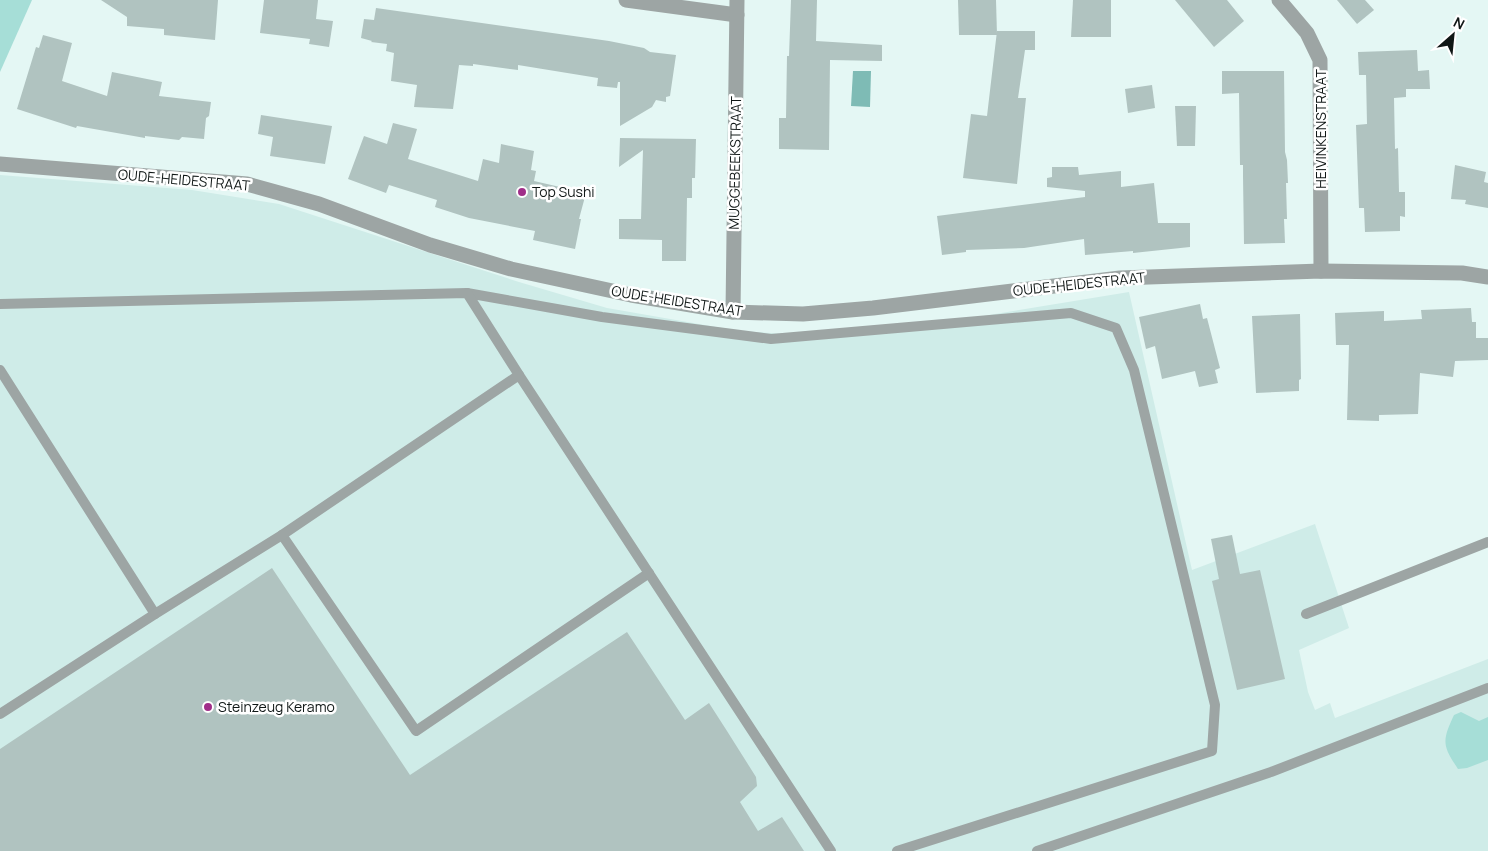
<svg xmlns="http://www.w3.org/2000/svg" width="1488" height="851" font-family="Manrope,sans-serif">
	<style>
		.built { fill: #cfece8 }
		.green { fill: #a6ded7 }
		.water { fill: #7ebbb5 }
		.building { fill: #b0c3c0 }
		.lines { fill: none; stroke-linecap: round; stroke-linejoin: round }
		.service { stroke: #9da5a4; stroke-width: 10 }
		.minor { stroke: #9da5a4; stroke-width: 15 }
		.poi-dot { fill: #a02e89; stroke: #fff; stroke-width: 2 }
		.labels { text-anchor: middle; stroke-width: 5; stroke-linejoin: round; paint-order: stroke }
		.street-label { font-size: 14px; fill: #101716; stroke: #fff }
		.poi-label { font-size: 14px; fill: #101716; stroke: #fff; text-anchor: start }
	</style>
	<rect width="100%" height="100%" fill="#e4f7f4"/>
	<path class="built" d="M 0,175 L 192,190 L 279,204 L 519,282 L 607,308 L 739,331 L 836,337 L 922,326 L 1129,292 L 1192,570 L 1315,524 L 1349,628 L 1299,650 L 1308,692 L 1315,710 L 1330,703 L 1335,718 L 1488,659 L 1488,851 L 0,851 Z"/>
	<g class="green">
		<path d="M 0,0 L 32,0 L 0,72 Z"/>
		<path d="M 1461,712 L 1479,721 L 1488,717 L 1488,760 L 1467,768 L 1458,769 C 1442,745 1442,741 1454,715 Z"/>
	</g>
	<path class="water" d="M 853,71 L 871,71 L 870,107 L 851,106 Z"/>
	<g class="building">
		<path d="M 101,0 L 218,0 L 215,40 L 164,35 L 164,29 L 127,26 L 127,17 Z"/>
		<path d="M 264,0 L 318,0 L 316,19 L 333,21 L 329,47 L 309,44 L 310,39 L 260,33 Z"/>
		<path d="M 791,0 L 817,0 L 816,41 L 882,45 L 882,61 L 830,60 L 829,150 L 779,149 L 779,118 L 786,118 L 787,56 L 789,56 Z"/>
		<path d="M 958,0 L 996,0 L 997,35 L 959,35 Z"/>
		<path d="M 1073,0 L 1111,0 L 1111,37 L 1071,37 Z"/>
		<path d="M 1175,0 L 1227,0 L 1244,21 L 1214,47 Z"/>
		<path d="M 1337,0 L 1365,0 L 1374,10 L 1357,24 Z"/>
		<path d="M 376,8 L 609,41 L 644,48 L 650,52 L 676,55 L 670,96 L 666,97 L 666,102 L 656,100 L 652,107 L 620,126 L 620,82 L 618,82 L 617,88 L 597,86 L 598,78 L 518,65 L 518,70 L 473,64 L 473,66 L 459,65 L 453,109 L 414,107 L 417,85 L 391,81 L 394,53 L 386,51 L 387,44 L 371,42 L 372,41 L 361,38 L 364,19 L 374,20 Z"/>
		<path d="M 997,31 L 1035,31 L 1035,50 L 1025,50 L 1018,98 L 1026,98 L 1017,184 L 963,178 L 971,114 L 987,116 Z"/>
		<path d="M 43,35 L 72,43 L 62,81 L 107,96 L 112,72 L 162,82 L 159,96 L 211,102 L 209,116 L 206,118 L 204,139 L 182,137 L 179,140 L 145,136 L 145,138 L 77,126 L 76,128 L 17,109 L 36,47 L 39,48 Z"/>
		<path d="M 1417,50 L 1418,71 L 1429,70 L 1430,89 L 1406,89 L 1406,97 L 1394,98 L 1395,149 L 1398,148 L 1399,192 L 1405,192 L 1405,217 L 1400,216 L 1400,231 L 1365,232 L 1364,208 L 1359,208 L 1356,125 L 1367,124 L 1366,75 L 1359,75 L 1358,52 Z"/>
		<path d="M 1222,71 L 1284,71 L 1285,152 L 1287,160 L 1288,183 L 1286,183 L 1287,219 L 1284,219 L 1285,243 L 1244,244 L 1243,176 L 1243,165 L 1240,165 L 1239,93 L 1222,94 Z"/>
		<path d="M 1152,85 L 1155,108 L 1128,113 L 1125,89 Z"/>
		<path d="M 1175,106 L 1196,106 L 1195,146 L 1177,146 Z"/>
		<path d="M 261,115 L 332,126 L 325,164 L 270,156 L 273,137 L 258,134 Z"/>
		<path d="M 393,123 L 417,129 L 408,159 L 478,181 L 483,159 L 499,163 L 501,144 L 534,151 L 531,170 L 536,171 L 534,181 L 586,193 L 579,219 L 581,219 L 575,249 L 533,240 L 535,231 L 469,218 L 435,207 L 437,200 L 389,185 L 386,193 L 348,179 L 364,136 L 387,144 Z"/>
		<path d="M 620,138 L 696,139 L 695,178 L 692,178 L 692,198 L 687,198 L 686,261 L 662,261 L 662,240 L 619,239 L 619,219 L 641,219 L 643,150 L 619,167 Z"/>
		<path d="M 1455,165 L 1486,172 L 1484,182 L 1488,183 L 1488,208 L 1465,204 L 1466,200 L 1451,199 Z"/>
		<path d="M 1052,167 L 1078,167 L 1079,175 L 1121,171 L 1121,187 L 1154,183 L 1158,223 L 1190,223 L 1190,247 L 1133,253 L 1133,251 L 1085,255 L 1084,239 L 1024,248 L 966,250 L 966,252 L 942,255 L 937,216 L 1085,197 L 1085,191 L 1047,187 L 1047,178 L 1052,177 Z"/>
		<path d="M 1200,304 L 1203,319 L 1207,318 L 1220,368 L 1215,370 L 1218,383 L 1199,387 L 1195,371 L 1162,379 L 1155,346 L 1146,349 L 1139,317 Z"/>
		<path d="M 1471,308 L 1472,322 L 1476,322 L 1476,338 L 1488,338 L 1488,360 L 1455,361 L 1453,377 L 1420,373 L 1418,414 L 1379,415 L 1379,421 L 1347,420 L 1349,345 L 1336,345 L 1335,313 L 1384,311 L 1384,321 L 1422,319 L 1421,310 Z"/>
		<path d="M 1300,314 L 1301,379 L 1299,380 L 1299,391 L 1256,393 L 1252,316 Z"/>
		<path d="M 1232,535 L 1240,574 L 1260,570 L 1285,679 L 1237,690 L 1212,581 L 1219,579 L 1211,539 Z"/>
		<path d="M 272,568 L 410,775 L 627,632 L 685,720 L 709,703 L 727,731 L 756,777 L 757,786 L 740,802 L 758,831 L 782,817 L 804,851 L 0,851 L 0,749 Z"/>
	</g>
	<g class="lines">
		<g class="service">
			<path d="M 467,293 L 602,317 L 771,339 L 1071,313 L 1116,328 L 1134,370 L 1215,705 L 1212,751 L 897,851"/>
			<path d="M 0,304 L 467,293 L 519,375"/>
			<path d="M 0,370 L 155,614"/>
			<path d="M 282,535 L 416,731 L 649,573"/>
			<path d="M 1306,614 L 1488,542"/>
			<path d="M 0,714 L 155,614 L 282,535 L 519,375 L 831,851"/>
			<path d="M 1037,851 L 1271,772 L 1488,688"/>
		</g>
		<g class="minor">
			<path d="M 626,0 L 737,15"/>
			<path d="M 1279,0 L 1307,33 L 1320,60 L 1321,271"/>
			<path d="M 0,164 L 247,184 L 319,204 L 430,245 L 511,269 L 631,295 L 733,312 L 803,314 L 873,308 L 1120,278 L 1321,271 L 1462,273 L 1488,277"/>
			<path d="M 733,312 L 737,0"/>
		</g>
	</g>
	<g class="poi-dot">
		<circle cx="522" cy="192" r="5"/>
		<circle cx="208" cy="707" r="5"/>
	</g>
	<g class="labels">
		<g class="street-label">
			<text transform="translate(1321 129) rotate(-90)" y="5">HEIVINKENSTRAAT</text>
			<text transform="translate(735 163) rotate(-89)" y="5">MUGGEBEEKSTRAAT</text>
			<text transform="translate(184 180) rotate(5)" y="5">OUDE-HEIDESTRAAT</text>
			<text transform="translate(1079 284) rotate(-6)" y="5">OUDE-HEIDESTRAAT</text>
			<text transform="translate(677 301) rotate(9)" y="5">OUDE-HEIDESTRAAT</text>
		</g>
		<g class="poi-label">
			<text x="532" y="197">Top Sushi</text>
			<text x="218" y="712">Steinzeug Keramo</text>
		</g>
	</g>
	<g transform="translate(1453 35) rotate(27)" stroke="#ffffff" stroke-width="4" paint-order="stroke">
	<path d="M0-4L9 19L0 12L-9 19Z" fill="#101716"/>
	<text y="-8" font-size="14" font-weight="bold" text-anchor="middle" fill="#101716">N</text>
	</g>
</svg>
